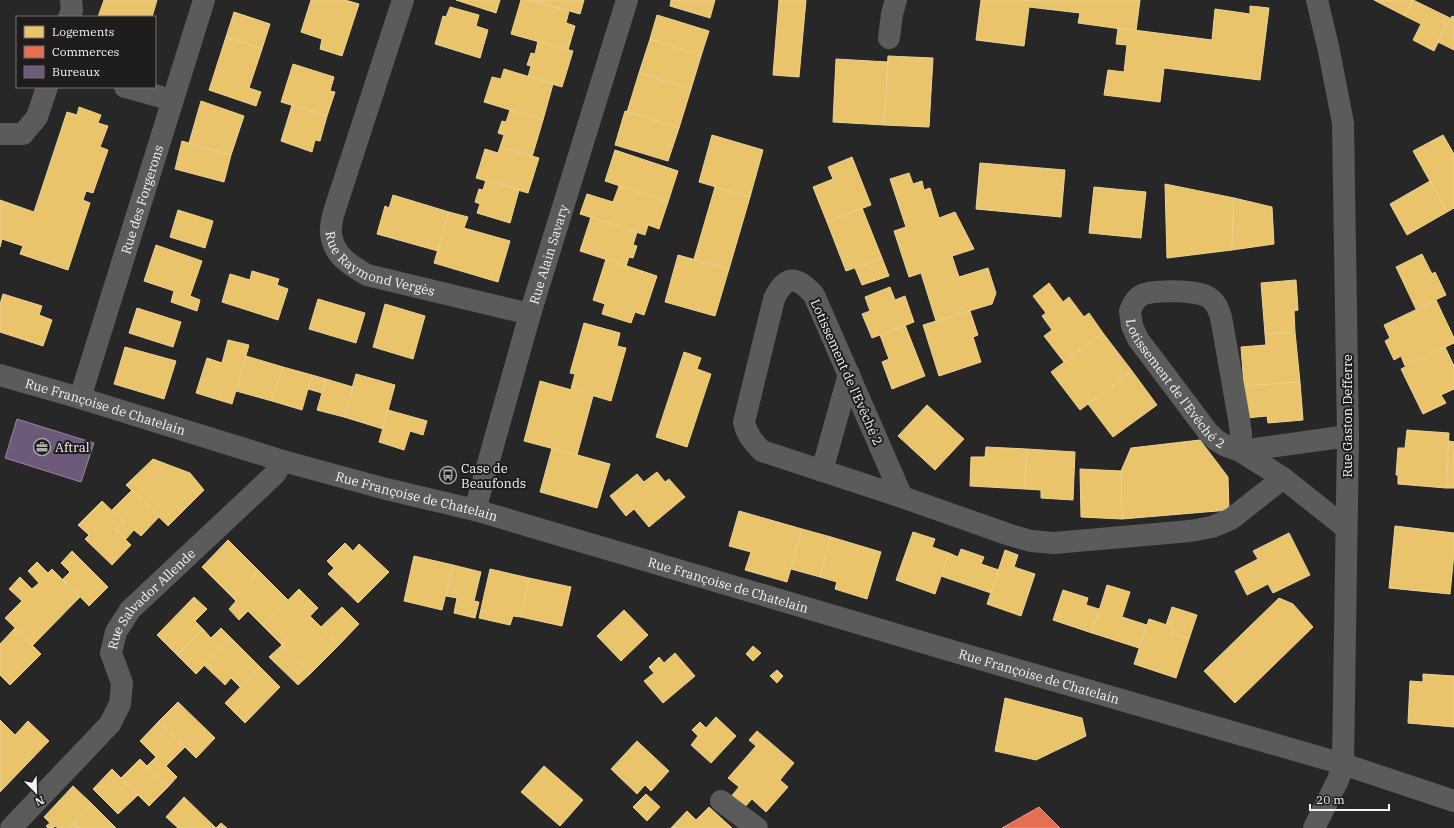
<svg xmlns="http://www.w3.org/2000/svg" width="1454" height="828" font-family="'IBM Plex Serif',serif">
	<style>
		.homes { fill: #e9c46a; stroke: #ecd293 }
		.shops { fill: #e76f51; stroke: #eb9681 }
		.offices { fill: #6d597a; stroke: #96879e }
		.lines { fill: none; stroke-linecap: round; stroke-linejoin: round }
		.minor { stroke: #5b5b5b; stroke-width: 22 }
		.labels { text-anchor: middle; stroke-width: 4; stroke-linejoin: round; paint-order: stroke }
		.street-label { font-size: 13px; fill: #f4f2f2; stroke: #1f1c1c }
		.poi-label { font-size: 13px; fill: #f4f2f2; stroke: #1f1c1c; text-anchor: start }
	</style>
	<rect width="100%" height="100%" fill="#282727"/>
	<g class="homes">
		<path d="M 104,0 L 157,0 L 152,17 L 98,17 Z"/>
		<path d="M 311,0 L 345,0 L 359,4 L 342,56 L 320,49 L 322,39 L 301,32 Z"/>
		<path d="M 456,0 L 500,0 L 496,13 Z"/>
		<path d="M 521,0 L 530,0 L 569,11 L 566,23 L 575,26 L 568,50 L 511,34 Z"/>
		<path d="M 531,0 L 584,0 L 580,14 Z"/>
		<path d="M 671,0 L 715,0 L 710,18 L 670,6 Z"/>
		<path d="M 779,0 L 806,0 L 799,77 L 773,75 Z"/>
		<path d="M 981,0 L 1140,0 L 1136,31 L 1078,23 L 1080,13 L 1029,7 L 1024,46 L 976,40 Z"/>
		<path d="M 1374,0 L 1413,0 L 1405,16 Z"/>
		<path d="M 1413,0 L 1450,18 L 1434,51 L 1413,40 L 1421,24 L 1405,16 Z"/>
		<path d="M 1250,6 L 1269,8 L 1260,80 L 1164,68 L 1160,102 L 1104,95 L 1108,70 L 1124,72 L 1127,45 L 1116,44 L 1118,28 L 1212,40 L 1215,9 L 1250,14 Z"/>
		<path d="M 450,7 L 479,15 L 476,26 L 488,30 L 480,58 L 435,44 L 443,16 L 446,17 Z"/>
		<path d="M 234,12 L 270,24 L 262,49 L 226,37 Z"/>
		<path d="M 657,15 L 709,31 L 701,56 L 650,39 Z"/>
		<path d="M 1452,16 L 1454,17 L 1454,50 L 1438,42 Z"/>
		<path d="M 226,37 L 262,49 L 249,88 L 261,92 L 256,106 L 209,90 Z"/>
		<path d="M 650,39 L 701,56 L 691,89 L 639,73 Z"/>
		<path d="M 538,41 L 573,51 L 562,87 L 528,77 L 531,66 L 527,65 L 531,53 L 535,54 Z"/>
		<path d="M 888,56 L 933,58 L 929,127 L 884,125 Z"/>
		<path d="M 836,59 L 888,62 L 884,125 L 833,122 Z"/>
		<path d="M 293,64 L 334,77 L 330,91 L 335,92 L 327,116 L 281,102 Z"/>
		<path d="M 504,69 L 553,84 L 543,120 L 484,102 L 492,77 L 501,79 Z"/>
		<path d="M 639,73 L 691,89 L 679,128 L 627,112 Z"/>
		<path d="M 201,101 L 244,116 L 231,155 L 189,143 Z"/>
		<path d="M 292,105 L 327,116 L 320,141 L 315,140 L 312,152 L 281,141 Z"/>
		<path d="M 79,107 L 101,115 L 98,123 L 108,126 L 100,147 L 108,150 L 93,193 L 86,191 L 83,200 L 90,203 L 68,270 L 20,254 L 23,246 L 2,239 L 0,247 L 0,200 L 34,212 L 67,112 L 77,115 Z"/>
		<path d="M 510,110 L 543,120 L 532,157 L 500,147 L 504,135 L 498,133 L 502,121 L 506,122 Z"/>
		<path d="M 625,111 L 679,128 L 668,161 L 615,145 Z"/>
		<path d="M 712,135 L 763,150 L 750,197 L 699,182 Z"/>
		<path d="M 1443,135 L 1454,154 L 1454,208 L 1447,212 L 1413,151 Z"/>
		<path d="M 182,141 L 231,155 L 224,182 L 175,169 Z"/>
		<path d="M 500,147 L 539,158 L 528,193 L 476,178 L 485,149 L 498,153 Z"/>
		<path d="M 615,150 L 678,171 L 668,202 L 605,181 Z"/>
		<path d="M 852,157 L 871,205 L 827,222 L 813,187 L 833,179 L 828,167 Z"/>
		<path d="M 980,163 L 1065,170 L 1061,217 L 976,209 Z"/>
		<path d="M 909,173 L 913,184 L 922,181 L 924,190 L 930,188 L 939,218 L 955,212 L 974,249 L 952,256 L 959,277 L 988,268 L 996,293 L 992,304 L 936,321 L 921,273 L 909,277 L 894,231 L 906,227 L 890,179 Z"/>
		<path d="M 486,180 L 519,190 L 510,223 L 477,213 L 480,204 L 475,202 L 479,189 L 483,190 Z"/>
		<path d="M 1430,181 L 1447,212 L 1407,235 L 1390,204 Z"/>
		<path d="M 1165,184 L 1234,198 L 1232,250 L 1167,258 Z"/>
		<path d="M 619,186 L 668,202 L 659,229 L 648,225 L 645,235 L 580,214 L 587,194 L 613,202 Z"/>
		<path d="M 715,187 L 750,197 L 729,269 L 694,259 Z"/>
		<path d="M 1094,187 L 1146,192 L 1141,238 L 1089,233 Z"/>
		<path d="M 393,195 L 449,212 L 438,251 L 377,234 L 385,206 L 389,208 Z"/>
		<path d="M 1234,198 L 1272,207 L 1274,244 L 1232,250 Z"/>
		<path d="M 862,208 L 882,258 L 846,271 L 827,222 Z"/>
		<path d="M 178,210 L 213,221 L 205,248 L 170,237 Z"/>
		<path d="M 449,212 L 468,217 L 464,228 L 510,241 L 498,282 L 434,263 Z"/>
		<path d="M 591,217 L 637,232 L 633,245 L 637,246 L 633,258 L 629,257 L 626,266 L 580,251 Z"/>
		<path d="M 156,245 L 202,261 L 190,296 L 200,300 L 197,311 L 171,302 L 174,291 L 144,281 Z"/>
		<path d="M 1422,254 L 1432,274 L 1435,272 L 1446,295 L 1416,309 L 1396,267 Z"/>
		<path d="M 678,255 L 729,269 L 715,316 L 665,302 Z"/>
		<path d="M 882,258 L 889,276 L 862,285 L 855,268 Z"/>
		<path d="M 606,259 L 657,276 L 644,315 L 635,312 L 631,323 L 602,314 L 605,304 L 593,300 Z"/>
		<path d="M 252,271 L 279,279 L 277,285 L 288,289 L 278,320 L 222,302 L 230,274 L 250,280 Z"/>
		<path d="M 1296,280 L 1298,310 L 1294,311 L 1295,332 L 1265,334 L 1261,283 Z"/>
		<path d="M 1049,283 L 1063,302 L 1069,297 L 1084,317 L 1089,313 L 1103,333 L 1064,362 L 1044,336 L 1052,330 L 1042,316 L 1046,313 L 1033,296 Z"/>
		<path d="M 890,287 L 895,300 L 905,296 L 914,322 L 872,338 L 862,314 L 870,311 L 865,297 Z"/>
		<path d="M 3,294 L 42,306 L 39,315 L 52,320 L 43,346 L 0,332 L 0,304 Z"/>
		<path d="M 318,299 L 365,313 L 356,343 L 309,329 Z"/>
		<path d="M 1436,300 L 1454,338 L 1454,343 L 1405,366 L 1401,356 L 1394,360 L 1385,341 L 1390,338 L 1384,325 Z"/>
		<path d="M 385,304 L 425,316 L 413,359 L 373,347 Z"/>
		<path d="M 137,308 L 181,322 L 173,347 L 129,333 Z"/>
		<path d="M 970,311 L 978,335 L 973,337 L 981,362 L 939,376 L 923,325 Z"/>
		<path d="M 584,323 L 620,333 L 617,346 L 626,348 L 611,401 L 571,389 L 575,374 L 570,373 Z"/>
		<path d="M 905,325 L 925,376 L 892,389 L 882,362 L 889,359 L 880,335 Z"/>
		<path d="M 1295,332 L 1300,382 L 1244,386 L 1241,347 L 1266,345 L 1265,334 Z"/>
		<path d="M 1103,333 L 1132,371 L 1080,410 L 1051,372 Z"/>
		<path d="M 228,340 L 249,345 L 232,404 L 196,393 L 207,358 L 222,363 Z"/>
		<path d="M 125,347 L 176,361 L 164,399 L 114,384 Z"/>
		<path d="M 1445,347 L 1454,366 L 1454,389 L 1441,395 L 1446,403 L 1423,414 L 1401,369 Z"/>
		<path d="M 684,352 L 701,358 L 697,369 L 711,374 L 687,447 L 656,437 Z"/>
		<path d="M 246,356 L 283,367 L 272,401 L 236,391 Z"/>
		<path d="M 283,367 L 312,375 L 302,410 L 272,401 Z"/>
		<path d="M 1132,371 L 1157,405 L 1113,437 L 1088,404 Z"/>
		<path d="M 356,374 L 395,385 L 383,429 L 344,417 Z"/>
		<path d="M 312,375 L 326,379 L 322,393 L 308,389 Z"/>
		<path d="M 326,379 L 353,387 L 344,417 L 317,410 Z"/>
		<path d="M 540,381 L 593,396 L 577,455 L 524,441 Z"/>
		<path d="M 1300,382 L 1303,420 L 1268,423 L 1267,416 L 1246,418 L 1244,386 Z"/>
		<path d="M 927,405 L 964,439 L 935,470 L 898,436 Z"/>
		<path d="M 388,410 L 427,421 L 423,435 L 410,431 L 404,450 L 379,442 Z"/>
		<path d="M 1407,430 L 1449,433 L 1446,488 L 1398,484 L 1398,475 L 1396,475 L 1398,448 L 1405,448 Z"/>
		<path d="M 1200,440 L 1228,477 L 1229,510 L 1122,519 L 1121,471 L 1131,448 Z"/>
		<path d="M 1449,441 L 1454,442 L 1454,488 L 1446,488 Z"/>
		<path d="M 986,447 L 1027,449 L 1025,489 L 970,486 L 971,457 L 985,457 Z"/>
		<path d="M 552,448 L 610,464 L 597,508 L 540,492 Z"/>
		<path d="M 1027,449 L 1075,452 L 1073,500 L 1041,498 L 1041,490 L 1025,489 Z"/>
		<path d="M 153,459 L 190,473 L 204,490 L 168,526 L 126,485 Z"/>
		<path d="M 1080,469 L 1121,471 L 1122,519 L 1081,517 Z"/>
		<path d="M 657,472 L 665,482 L 669,479 L 685,497 L 649,527 L 634,509 L 626,516 L 610,496 L 637,474 L 644,482 Z"/>
		<path d="M 132,490 L 159,517 L 141,536 L 134,530 L 125,540 L 116,530 L 124,522 L 112,510 Z"/>
		<path d="M 102,501 L 124,522 L 116,530 L 131,545 L 112,565 L 85,539 L 89,535 L 78,525 Z"/>
		<path d="M 739,511 L 802,529 L 787,582 L 745,570 L 751,552 L 729,546 Z"/>
		<path d="M 1395,526 L 1454,533 L 1454,553 L 1450,594 L 1389,588 Z"/>
		<path d="M 802,529 L 831,537 L 820,577 L 791,569 Z"/>
		<path d="M 913,532 L 935,539 L 932,547 L 949,553 L 935,594 L 896,580 Z"/>
		<path d="M 1289,533 L 1310,575 L 1273,593 L 1268,584 L 1247,595 L 1235,571 L 1258,559 L 1253,551 Z"/>
		<path d="M 831,537 L 881,552 L 867,599 L 835,589 L 837,582 L 820,577 Z"/>
		<path d="M 228,540 L 259,571 L 233,598 L 202,567 Z"/>
		<path d="M 345,543 L 353,551 L 359,544 L 389,572 L 358,603 L 328,574 L 334,568 L 327,561 Z"/>
		<path d="M 961,549 L 984,557 L 981,564 L 999,570 L 991,593 L 941,576 L 949,553 L 958,557 Z"/>
		<path d="M 1005,550 L 1018,555 L 1014,567 L 1035,574 L 1021,616 L 987,604 Z"/>
		<path d="M 72,551 L 108,587 L 89,606 L 63,579 L 70,572 L 61,563 Z"/>
		<path d="M 414,556 L 453,565 L 442,610 L 404,601 Z"/>
		<path d="M 37,562 L 48,573 L 52,569 L 80,597 L 33,645 L 5,618 L 22,601 L 9,589 L 20,577 L 32,589 L 39,583 L 28,571 Z"/>
		<path d="M 453,565 L 481,572 L 474,601 L 479,602 L 475,618 L 454,613 L 457,598 L 446,596 Z"/>
		<path d="M 490,569 L 529,578 L 521,617 L 513,616 L 510,625 L 479,618 Z"/>
		<path d="M 259,571 L 288,600 L 263,626 L 248,611 L 239,620 L 229,609 L 236,601 L 233,598 Z"/>
		<path d="M 529,578 L 571,587 L 562,626 L 521,617 Z"/>
		<path d="M 1107,585 L 1130,592 L 1122,617 L 1147,625 L 1139,648 L 1092,633 Z"/>
		<path d="M 299,589 L 318,608 L 282,645 L 263,626 Z"/>
		<path d="M 1063,590 L 1088,598 L 1086,605 L 1099,609 L 1092,633 L 1053,620 Z"/>
		<path d="M 194,597 L 207,609 L 195,621 L 203,629 L 177,655 L 157,635 Z"/>
		<path d="M 1279,598 L 1293,604 L 1313,627 L 1235,703 L 1204,671 Z"/>
		<path d="M 342,607 L 359,624 L 339,645 L 321,627 Z"/>
		<path d="M 1172,607 L 1197,615 L 1189,639 L 1171,633 L 1173,627 L 1166,625 Z"/>
		<path d="M 624,610 L 648,635 L 621,661 L 597,636 Z"/>
		<path d="M 310,616 L 339,645 L 310,674 L 282,645 Z"/>
		<path d="M 1149,619 L 1173,627 L 1171,633 L 1189,639 L 1176,678 L 1134,664 Z"/>
		<path d="M 15,628 L 41,654 L 10,685 L 0,675 L 0,644 Z"/>
		<path d="M 221,628 L 231,638 L 196,674 L 177,655 L 203,629 L 211,638 Z"/>
		<path d="M 231,638 L 260,667 L 240,687 L 231,678 L 225,685 L 204,665 Z"/>
		<path d="M 282,645 L 310,674 L 298,685 L 269,657 Z"/>
		<path d="M 753,646 L 761,653 L 753,661 L 746,654 Z"/>
		<path d="M 675,653 L 695,676 L 663,703 L 644,681 L 654,673 L 649,667 L 659,657 L 664,663 Z"/>
		<path d="M 260,667 L 280,687 L 245,723 L 225,703 Z"/>
		<path d="M 777,670 L 783,676 L 777,683 L 770,676 Z"/>
		<path d="M 1423,674 L 1454,676 L 1454,727 L 1408,723 L 1410,681 L 1423,682 Z"/>
		<path d="M 1005,698 L 1082,718 L 1086,736 L 1036,760 L 995,751 Z"/>
		<path d="M 178,702 L 215,738 L 196,758 L 159,721 Z"/>
		<path d="M 716,717 L 736,736 L 711,763 L 691,745 L 698,736 L 692,730 L 700,722 L 706,728 Z"/>
		<path d="M 0,720 L 15,735 L 28,721 L 49,741 L 0,792 Z"/>
		<path d="M 159,721 L 185,747 L 166,766 L 177,777 L 168,787 L 147,766 L 156,757 L 140,741 Z"/>
		<path d="M 757,731 L 794,763 L 780,780 L 788,787 L 766,812 L 752,799 L 742,810 L 729,799 L 739,787 L 728,778 L 756,746 L 749,740 Z"/>
		<path d="M 637,741 L 669,771 L 651,791 L 645,785 L 637,794 L 611,769 Z"/>
		<path d="M 140,759 L 168,787 L 149,806 L 121,778 Z"/>
		<path d="M 544,766 L 583,800 L 560,826 L 521,792 Z"/>
		<path d="M 112,769 L 138,795 L 118,814 L 93,789 Z"/>
		<path d="M 73,786 L 92,804 L 69,828 L 58,828 L 55,826 L 53,828 L 48,828 L 46,826 L 50,823 L 44,817 Z"/>
		<path d="M 646,794 L 660,807 L 647,821 L 633,807 Z"/>
		<path d="M 184,797 L 216,828 L 221,823 L 227,828 L 178,828 L 166,817 Z"/>
		<path d="M 92,804 L 116,828 L 79,828 L 74,823 Z"/>
		<path d="M 709,807 L 732,828 L 671,828 L 687,811 L 696,820 Z"/>
		<path d="M 74,823 L 79,828 L 69,828 Z"/>
	</g>
	<path class="shops" d="M 1039,807 L 1060,828 L 1002,828 Z"/>
	<path class="offices" d="M 17,419 L 94,443 L 81,482 L 5,458 Z"/>
	<g class="lines">
		<g class="minor">
			<path id="s1" d="M 403,0 L 333,215 C 332,221 330,228 331,234 C 334,256 350,265 367,275 L 530,314"/>
			<path d="M 69,17 L 72,11 L 71,0"/>
			<path d="M 889,38 L 892,14 L 896,0"/>
			<path d="M 125,87 L 172,100"/>
			<path d="M 0,134 L 23,134 L 37,117 L 47,87"/>
			<path id="s2" d="M 0,375 L 80,398 L 283,461 L 386,489 L 475,510 L 959,653 L 1343,764 L 1454,801"/>
			<path id="s3" d="M 80,398 L 204,0"/>
			<path id="s4" d="M 1240,451 L 1241,434 L 1239,419 L 1221,317 C 1218,308 1216,302 1208,297 C 1197,290 1152,289 1140,296 C 1136,298 1132,306 1130,311 L 1132,326 L 1138,339 L 1208,432 L 1216,440 L 1226,446 L 1240,451 L 1283,478 L 1346,528"/>
			<path d="M 1240,451 L 1348,436"/>
			<path d="M 822,471 L 849,374"/>
			<path d="M 902,497 L 814,295 C 797,276 786,274 774,299 L 744,422 C 747,435 753,442 762,451 L 902,497 L 1010,535 L 1031,541 L 1054,543 L 1190,531 L 1212,527 L 1231,519 L 1283,478"/>
			<path id="s5" d="M 475,510 L 530,314 L 627,0"/>
			<path d="M 721,801 L 757,828"/>
			<path id="s6" d="M 11,828 L 110,724 L 120,704 L 122,683 L 111,653 L 116,632 L 130,610 L 275,474 L 283,461"/>
			<path d="M 1314,828 L 1338,780 L 1343,764 L 1348,436 L 1343,123 L 1329,51 L 1317,0"/>
		</g>
	</g>
	<defs>
		<g id="office-ring" transform="scale(0.9)"><circle r="9.5" fill="#1f1c1c" stroke="#adabab" stroke-width="1.5"/><path d="M-6-3h4V-5.5h4V-3h4V5H-6ZM-1-4.5V-3h2v-1.5ZM-6 0V1H6V0Z" fill="#adabab"/></g>
		<g id="bus-ring" transform="scale(0.9)"><circle r="9.5" fill="#1f1c1c" stroke="#adabab" stroke-width="1.5"/><path d="M-5-6H5V4H4V6H2V4H-2V6H-4V4H-5ZM-3.5-4V0h7V-4ZM-3.5 1.2v1.5H-2V1.2ZM2 1.2v1.5H3.5V1.2Z" fill="#adabab"/></g>
	</defs>
	<g fill-rule="evenodd">
		<use href="#office-ring" x="42" y="447"/>
		<use href="#bus-ring" x="448" y="475"/>
	</g>
	<g class="labels">
		<g class="street-label">
			<text dy="5" stroke="none"><textPath href="#s3" startOffset="208">Rue des Forgerons</textPath></text>
			<text dy="5" stroke="none"><textPath href="#s5" startOffset="266">Rue Alain Savary</textPath></text>
			<text dy="5" stroke="none"><textPath href="#s1" startOffset="307">Rue Raymond Vergès</textPath></text>
			<text transform="translate(847 372) rotate(66)" y="5">Lotissement de l'Evêché 2</text>
			<text dy="5" stroke="none"><textPath href="#s4" startOffset="335">Lotissement de l'Evêché 2</textPath></text>
			<text dy="5" stroke="none"><textPath href="#s2" startOffset="110">Rue Françoise de Chatelain</textPath></text>
			<text transform="translate(1347 416) rotate(-90)" y="5">Rue Gaston Defferre</text>
			<text dy="5" stroke="none"><textPath href="#s2" startOffset="434">Rue Françoise de Chatelain</textPath></text>
			<text dy="5" stroke="none"><textPath href="#s2" startOffset="758">Rue Françoise de Chatelain</textPath></text>
			<text dy="5" stroke="none"><textPath href="#s6" startOffset="288">Rue Salvador Allende</textPath></text>
			<text dy="5" stroke="none"><textPath href="#s2" startOffset="1082">Rue Françoise de Chatelain</textPath></text>
		</g>
		<g class="poi-label">
			<text x="55" y="452">Aftral</text>
			<text x="461" y="473">Case de<tspan x="461" dy="15">Beaufonds</tspan></text>
		</g>
	</g>
	<rect x="16" y="16" width="140" height="72" fill="#1f1c1c" stroke="#747272"/>
	<rect x="24" y="26" width="20" height="12" fill="#e9c46a" stroke="#747272"/>
	<text x="52" y="36" font-size="12" fill="#f4f2f2">Logements</text>
	<rect x="24" y="46" width="20" height="12" fill="#e76f51" stroke="#747272"/>
	<text x="52" y="56" font-size="12" fill="#f4f2f2">Commerces</text>
	<rect x="24" y="66" width="20" height="12" fill="#6d597a" stroke="#747272"/>
	<text x="52" y="76" font-size="12" fill="#f4f2f2">Bureaux</text>
	<g transform="translate(36 792) rotate(157)" stroke="#1f1c1c" stroke-width="3" paint-order="stroke">
	<path d="M0-3L7 15L0 10L-7 15Z" fill="#f4f2f2"/>
	<text y="-6" font-size="11" font-weight="bold" text-anchor="middle" fill="#f4f2f2">N</text>
	</g>
	<path d="M1310 804v6h79v-6" fill="none" stroke="#f4f2f2" stroke-width="2"/>
	<text x="1316" y="804" font-size="12" fill="#f4f2f2" stroke="#1f1c1c" stroke-width="3" paint-order="stroke">20 m</text>
</svg>
